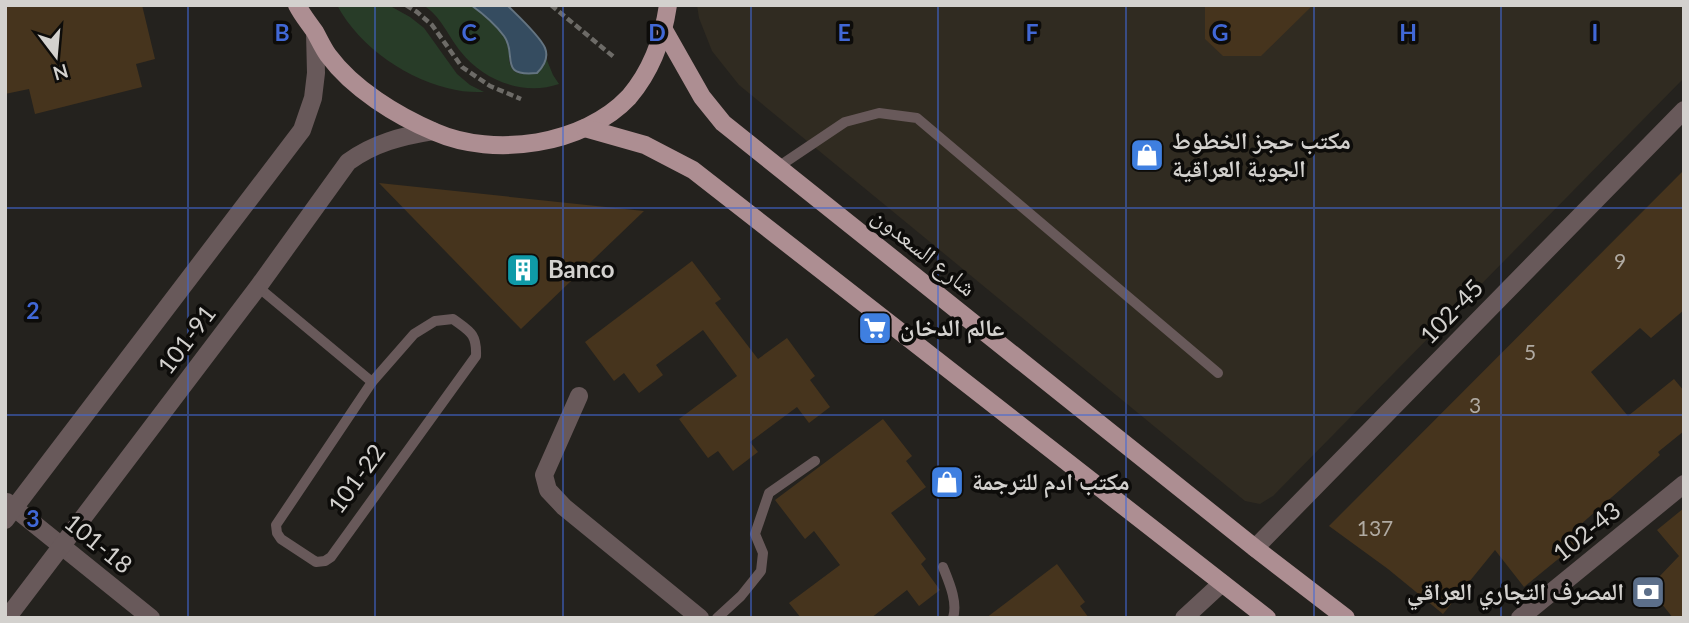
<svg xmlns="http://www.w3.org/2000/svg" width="1689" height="623" font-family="Lato,'Noto Naskh Arabic',sans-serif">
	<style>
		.built { fill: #302b21 }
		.green { fill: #283c28 }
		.water { fill: #354c60; stroke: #647481; stroke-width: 2 }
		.building { fill: #46341d }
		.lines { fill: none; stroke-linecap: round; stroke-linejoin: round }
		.path { stroke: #6d6b67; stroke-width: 4.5; stroke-dasharray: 7 3.5; stroke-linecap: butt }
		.lane { stroke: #68595a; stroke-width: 10 }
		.street { stroke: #68595a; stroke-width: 18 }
		.primary { stroke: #ad8e92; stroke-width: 18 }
		.grid { fill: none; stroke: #4168d6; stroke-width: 2; stroke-opacity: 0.55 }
		.labels { text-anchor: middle; stroke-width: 7; stroke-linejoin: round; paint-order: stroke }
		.number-label { font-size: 21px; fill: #b0aaa2 }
		.poi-label { font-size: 24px; font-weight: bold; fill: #d3d1ce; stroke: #0d0c0a; text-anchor: start }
		.street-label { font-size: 24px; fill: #d3d1ce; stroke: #0d0c0a }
		.grid-label { font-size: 23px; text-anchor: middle; font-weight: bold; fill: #4168d6; stroke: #0d0c0a; stroke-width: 7; stroke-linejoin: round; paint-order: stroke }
	</style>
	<rect width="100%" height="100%" fill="#24221e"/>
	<path class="built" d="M 697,5 L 1684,5 L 1684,78 L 1273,496 L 1260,504 L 1245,501 L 739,85 L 712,51 L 699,18 Z"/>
	<g class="green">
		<path d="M 337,5 L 384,5 L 392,7 L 410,17 L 424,28 L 457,74 L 470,85 L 484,92 C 475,92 465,92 456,90 C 409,81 360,48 337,5 Z"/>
		<path d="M 423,5 L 471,5 C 482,13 507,34 510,47 C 511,52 507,58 510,64 C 516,81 533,72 544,66 L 546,58 L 553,75 L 559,84 C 524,96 484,81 461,52 C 448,36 441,16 423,5 Z"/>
	</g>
	<path class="water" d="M 471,5 L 507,5 C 517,15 540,36 545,48 C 549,58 543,67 537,73 C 497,77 518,55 504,36 C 496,25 482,13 471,5 Z"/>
	<g class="building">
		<path d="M 5,5 L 142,5 L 155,59 L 136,64 L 142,87 L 35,114 L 29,89 L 5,94 Z"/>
		<path d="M 1205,5 L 1313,5 L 1261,56 L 1223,56 L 1205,39 Z"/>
		<path d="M 1684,170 L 1684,310 L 1651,338 L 1640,328 L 1591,372 L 1628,416 L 1674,379 L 1684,391 L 1684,431 L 1658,452 L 1660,455 L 1572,532 L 1579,542 L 1524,587 L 1495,550 L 1443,614 L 1388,569 L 1329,526 Z"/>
		<path d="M 379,183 L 644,211 L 521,329 Z"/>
		<path d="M 692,261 L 721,299 L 715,303 L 758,359 L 787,338 L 815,376 L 810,380 L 830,407 L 809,423 L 797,407 L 750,442 L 758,452 L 733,471 L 718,451 L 708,458 L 679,419 L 737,376 L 703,330 L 656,365 L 663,375 L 639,393 L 624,373 L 614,381 L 585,342 Z"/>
		<path d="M 883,419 L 912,456 L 906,461 L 926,487 L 891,513 L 926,559 L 921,564 L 940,590 L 919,606 L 907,590 L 871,618 L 801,618 L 789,603 L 840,565 L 814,531 L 805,539 L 775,500 Z"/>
		<path d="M 1684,508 L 1684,618 L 1673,618 L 1658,599 L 1656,592 L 1658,578 L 1679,556 L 1657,530 Z"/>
		<path d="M 1057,564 L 1085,602 L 1080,606 L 1089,618 L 986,618 Z"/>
	</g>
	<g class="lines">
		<g class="path">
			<path d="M 406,5 L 417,12 L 432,25 L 462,67 L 490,86 L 521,99"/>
			<path d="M 551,5 L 615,58"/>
		</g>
		<g class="lane">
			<path d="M 778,167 L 845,122 L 879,113 L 917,118 L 1218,373"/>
			<path d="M 258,287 L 372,382"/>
			<path d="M 453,319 C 469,331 477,333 476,356 L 331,557 L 325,561 L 316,562 L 281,539 L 277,533 L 276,525 L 372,382 L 414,334 L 435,321 Z"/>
			<path d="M 943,567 C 949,582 958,602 953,618"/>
			<path d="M 717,618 L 741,596 L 761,571 L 763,553 L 755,534 L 769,493 L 815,461"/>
		</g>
		<g class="street">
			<path d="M 579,396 L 544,475 L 548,490 L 564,507 L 700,618"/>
			<path d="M 7,502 L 151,618"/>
			<path d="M 5,520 L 302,130 L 313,98 L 316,73 L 315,32"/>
			<path d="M 1255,548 L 1684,110"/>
			<path d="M 7,618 L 258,287 L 348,162 C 374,143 402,136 433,131"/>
			<path d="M 1184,618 L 1222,583"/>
			<path d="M 1520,618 L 1684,484"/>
		</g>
		<g class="primary">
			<path d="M 297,5 C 302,15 309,23 315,32 C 319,39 323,48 328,55 C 353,89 397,116 435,132 C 494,158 584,145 629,97 C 652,70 663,39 668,5"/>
			<path d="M 664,30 L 702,97 L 723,123 L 1255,548 L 1346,618"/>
			<path d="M 585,128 L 645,145 L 693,170 L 1267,618"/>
		</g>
	</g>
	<path class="grid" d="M 188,5 L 188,618M 375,5 L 375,618M 563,5 L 563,618M 751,5 L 751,618M 938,5 L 938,618M 1126,5 L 1126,618M 1314,5 L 1314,618M 1501,5 L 1501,618M 5,208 L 1684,208M 5,415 L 1684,415"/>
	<defs>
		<g id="shop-square" transform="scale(1.75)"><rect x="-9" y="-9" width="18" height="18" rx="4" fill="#3f7fe0" stroke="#0d0c0a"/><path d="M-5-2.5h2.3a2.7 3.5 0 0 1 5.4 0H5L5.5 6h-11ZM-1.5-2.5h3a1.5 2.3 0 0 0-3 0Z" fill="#fff"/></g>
		<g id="building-square" transform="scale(1.75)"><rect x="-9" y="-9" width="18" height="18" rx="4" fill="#0f9aa8" stroke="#0d0c0a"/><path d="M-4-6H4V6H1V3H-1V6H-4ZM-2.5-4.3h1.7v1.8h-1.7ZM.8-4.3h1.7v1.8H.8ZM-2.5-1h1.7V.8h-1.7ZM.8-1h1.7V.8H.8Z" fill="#fff"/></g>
		<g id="supermarket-square" transform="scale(1.75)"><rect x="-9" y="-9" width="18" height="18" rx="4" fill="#3f7fe0" stroke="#0d0c0a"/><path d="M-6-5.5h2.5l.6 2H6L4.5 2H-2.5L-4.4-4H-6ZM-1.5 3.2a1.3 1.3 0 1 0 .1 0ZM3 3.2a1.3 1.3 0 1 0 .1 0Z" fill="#fff"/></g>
		<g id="bank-square" transform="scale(1.75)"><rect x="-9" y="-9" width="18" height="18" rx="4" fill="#5c6f8a" stroke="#0d0c0a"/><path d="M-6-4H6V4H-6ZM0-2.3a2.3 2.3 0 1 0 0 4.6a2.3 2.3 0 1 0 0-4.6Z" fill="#fff"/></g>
	</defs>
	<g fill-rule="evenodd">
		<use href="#shop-square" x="1147" y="155"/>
		<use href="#building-square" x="523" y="270"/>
		<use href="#supermarket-square" x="875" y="328"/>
		<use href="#shop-square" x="947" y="482"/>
		<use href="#bank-square" x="1648" y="592"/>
	</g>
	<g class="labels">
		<g class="number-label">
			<text x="1620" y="269">9</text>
			<text x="1530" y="360">5</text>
			<text x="1475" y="413">3</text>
			<text x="1375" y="536">137</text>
		</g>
		<g class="poi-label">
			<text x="1172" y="149">مكتب حجز الخطوط<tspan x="1172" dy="28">الجوية العراقية</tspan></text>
			<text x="548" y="278">Banco</text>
			<text x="900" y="336">عالم الدخان</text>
			<text x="972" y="490">مكتب ادم للترجمة</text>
			<text x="1624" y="600" text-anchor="end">المصرف التجاري العراقي</text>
		</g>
		<g class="street-label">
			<text transform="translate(924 252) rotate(39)" y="8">شارع السعدون</text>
			<text transform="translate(1452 312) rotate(-46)" y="8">102-45</text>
			<text transform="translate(187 340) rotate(-53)" y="8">101-91</text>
			<text transform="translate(357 479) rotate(-54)" y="8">101-22</text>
			<text transform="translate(1587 532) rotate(-39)" y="8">102-43</text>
			<text transform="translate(98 544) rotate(39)" y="8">101-18</text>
		</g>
	</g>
	<g class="grid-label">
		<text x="282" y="41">B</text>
		<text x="469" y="41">C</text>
		<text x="657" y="41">D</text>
		<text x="844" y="41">E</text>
		<text x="1032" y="41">F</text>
		<text x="1220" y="41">G</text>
		<text x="1408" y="41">H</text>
		<text x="1595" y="41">I</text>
		<text x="33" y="319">2</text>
		<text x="33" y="527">3</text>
	</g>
	<rect width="1689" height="623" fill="none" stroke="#d3d1ce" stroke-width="14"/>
	<g transform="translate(56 56) rotate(164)" stroke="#0d0c0a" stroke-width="5" paint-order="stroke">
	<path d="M0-5L12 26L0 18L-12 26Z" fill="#d3d1ce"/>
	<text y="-10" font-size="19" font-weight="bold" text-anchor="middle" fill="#d3d1ce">N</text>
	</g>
</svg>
